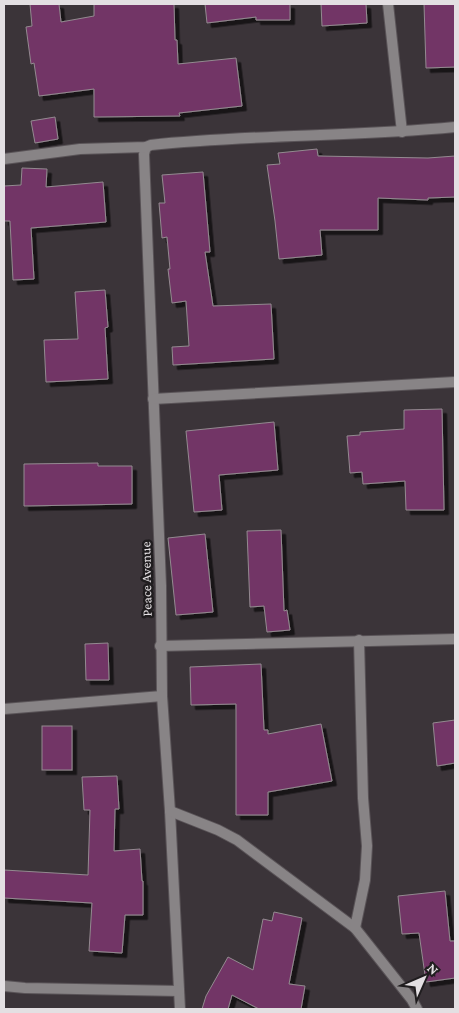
<svg xmlns="http://www.w3.org/2000/svg" width="459" height="1013" font-family="'Crimson Pro',serif">
	<style>
		.building { fill: #723666; stroke: #938a90; filter: url(#shadow) }
		.lines { fill: none; stroke-linecap: round; stroke-linejoin: round }
		.street-casing { stroke: #595357; stroke-width: 12 }
		.street { stroke: #888486; stroke-width: 10 }
		.labels { text-anchor: middle; stroke-width: 5; stroke-linejoin: round; paint-order: stroke }
		.street-label { font-size: 14px; fill: #e3dfe2; stroke: #201d1f }
	</style>
	<defs>
		<filter id="shadow"><feDropShadow dx="4.5" dy="4.5" stdDeviation="0" flood-color="#0009"/></filter>
	</defs>
	<rect width="100%" height="100%" fill="#3b3439"/>
	<g class="building">
		<path d="M 30,4 L 59,4 L 61,22 L 94,16 L 94,4 L 174,4 L 175,40 L 177,40 L 178,64 L 236,58 L 242,106 L 179,113 L 180,116 L 94,117 L 94,89 L 39,96 L 34,63 L 31,64 L 26,27 L 32,26 Z"/>
		<path d="M 205,4 L 290,4 L 290,20 L 256,20 L 256,17 L 207,23 Z"/>
		<path d="M 321,4 L 366,4 L 367,23 L 322,26 Z"/>
		<path d="M 424,4 L 455,4 L 455,67 L 426,68 Z"/>
		<path d="M 55,117 L 58,139 L 35,143 L 31,121 Z"/>
		<path d="M 317,149 L 318,156 L 428,158 L 455,156 L 455,197 L 428,198 L 428,200 L 378,198 L 378,230 L 320,230 L 322,255 L 279,259 L 275,221 L 267,165 L 280,164 L 278,153 Z"/>
		<path d="M 22,168 L 47,169 L 46,187 L 103,182 L 106,222 L 31,228 L 34,279 L 13,280 L 10,221 L 4,221 L 4,186 L 21,185 Z"/>
		<path d="M 203,172 L 210,252 L 205,252 L 213,306 L 271,304 L 274,359 L 173,365 L 172,347 L 189,346 L 186,301 L 172,303 L 168,269 L 170,269 L 167,237 L 162,238 L 159,203 L 165,203 L 162,175 Z"/>
		<path d="M 105,290 L 108,327 L 105,328 L 108,379 L 46,382 L 44,340 L 78,339 L 75,292 Z"/>
		<path d="M 442,409 L 444,510 L 406,510 L 405,481 L 363,484 L 362,472 L 350,473 L 347,436 L 360,435 L 360,432 L 404,429 L 404,410 Z"/>
		<path d="M 274,422 L 278,470 L 219,475 L 222,510 L 194,512 L 186,431 Z"/>
		<path d="M 98,463 L 98,466 L 132,466 L 132,504 L 24,506 L 24,464 Z"/>
		<path d="M 281,530 L 284,611 L 287,610 L 290,630 L 267,632 L 264,606 L 250,607 L 247,531 Z"/>
		<path d="M 205,534 L 213,612 L 176,615 L 168,538 Z"/>
		<path d="M 108,643 L 109,680 L 86,680 L 85,644 Z"/>
		<path d="M 261,664 L 264,730 L 268,730 L 268,734 L 321,724 L 332,781 L 268,792 L 268,815 L 236,815 L 236,704 L 191,705 L 190,667 Z"/>
		<path d="M 455,720 L 455,763 L 437,766 L 433,723 Z"/>
		<rect x="42" y="726" width="30" height="44"/>
		<path d="M 117,776 L 119,809 L 115,809 L 114,851 L 140,849 L 142,881 L 143,881 L 143,915 L 125,915 L 122,953 L 89,951 L 92,903 L 4,898 L 4,870 L 88,875 L 90,810 L 84,810 L 82,777 Z"/>
		<path d="M 445,891 L 450,941 L 455,941 L 455,978 L 426,982 L 419,933 L 402,934 L 398,896 Z"/>
		<path d="M 274,912 L 302,918 L 289,984 L 305,986 L 301,1009 L 259,1009 L 232,995 L 228,1009 L 202,1009 L 206,996 L 228,957 L 253,970 L 263,919 L 272,921 Z"/>
	</g>
	<g class="lines">
		<g class="street-casing">
			<g id="street">
				<path d="M 388,4 L 402,132"/>
				<path d="M 146,147 L 144,154 L 161,586 L 162,696 L 170,811 L 180,1009"/>
				<path d="M 4,159 L 80,149 L 146,147 L 151,145 C 252,134 354,137 455,127"/>
				<path d="M 153,399 L 455,382"/>
				<path d="M 160,646 L 455,639"/>
				<path d="M 4,709 L 162,696"/>
				<path d="M 170,811 L 218,830 L 237,840 L 355,928 L 412,1000 L 417,1009"/>
				<path d="M 355,928 L 365,880 L 367,846 L 363,798 L 359,640"/>
				<path d="M 4,986 L 25,988 L 179,991"/>
			</g>
		</g>
		<use href="#street" class="street"/>
	</g>
	<g class="labels">
		<g class="street-label">
			<text transform="translate(146 579) rotate(-91)" y="5">Peace Avenue</text>
		</g>
	</g>
	<rect width="459" height="1013" fill="none" stroke="#e3dfe2" stroke-width="10"/>
	<g transform="translate(424 978) rotate(45)" stroke="#201d1f" stroke-width="4" paint-order="stroke">
	<path d="M0-4L9 19L0 12L-9 19Z" fill="#e3dfe2"/>
	<text y="-8" font-size="14" font-weight="bold" text-anchor="middle" fill="#e3dfe2">N</text>
	</g>
</svg>
